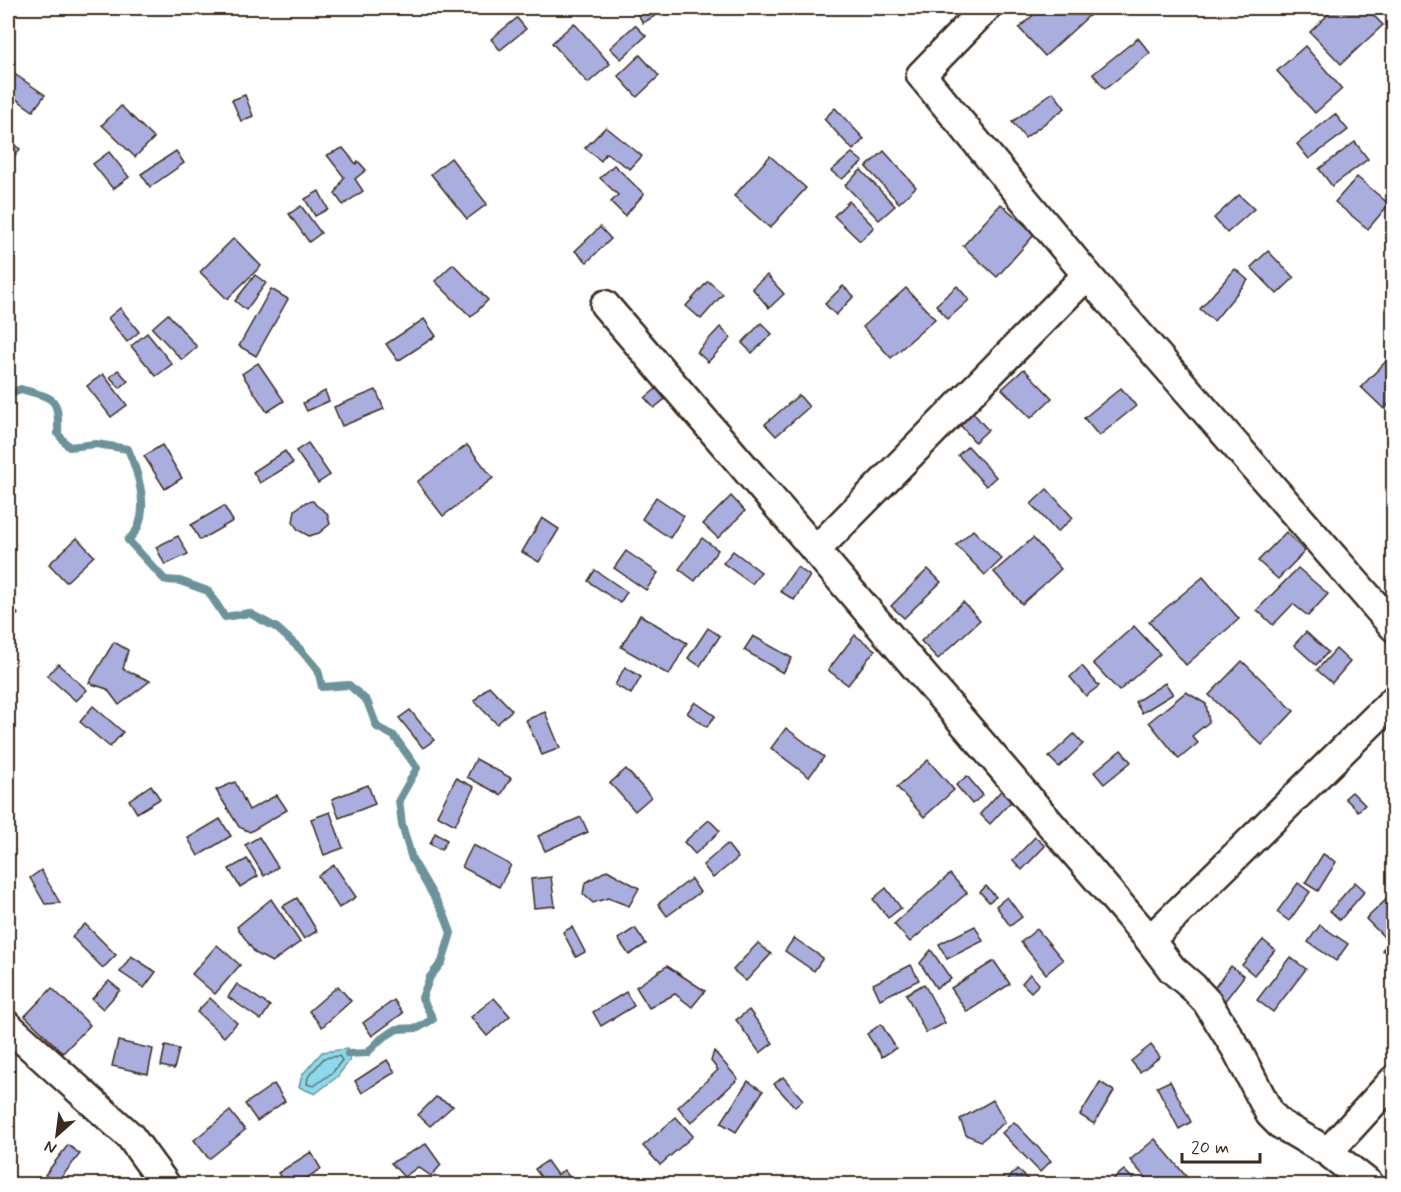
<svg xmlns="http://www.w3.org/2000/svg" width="1401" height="1192" font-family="Mynerve,sans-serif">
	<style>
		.water { fill: #8cd9eb; stroke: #6c9399; stroke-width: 1.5 }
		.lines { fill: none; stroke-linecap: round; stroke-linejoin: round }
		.shore { stroke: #5b7070; stroke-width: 1.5 }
		.stream { stroke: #6c9399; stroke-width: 8 }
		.building { fill: #a9aedf; stroke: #3b2a1e; stroke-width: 1.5 }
		.minor-casing { stroke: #3b2a1e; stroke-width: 33 }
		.minor { stroke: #fff; stroke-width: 28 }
	</style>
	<rect width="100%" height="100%" fill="#fff"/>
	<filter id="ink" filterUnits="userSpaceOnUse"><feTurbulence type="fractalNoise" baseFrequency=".0167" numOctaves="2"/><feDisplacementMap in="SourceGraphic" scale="12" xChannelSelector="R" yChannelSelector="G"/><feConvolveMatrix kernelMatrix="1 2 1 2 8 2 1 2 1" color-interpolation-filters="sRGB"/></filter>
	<g filter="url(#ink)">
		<path class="water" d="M 347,1049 L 350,1060 L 337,1077 L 315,1094 L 299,1087 L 302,1075 L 322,1052 Z"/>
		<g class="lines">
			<path class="shore" d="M 339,1056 L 342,1060 L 333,1072 L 314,1086 L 307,1084 L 308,1077 L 324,1058 Z"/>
			<path class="stream" d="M 8,394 L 21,389 C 55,399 59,396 58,434 L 69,447 L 96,444 L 128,449 C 137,470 149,506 137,529 C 135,533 131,537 128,540 L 165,580 L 180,581 L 208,591 L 225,617 L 249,613 L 277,628 L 300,649 L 318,670 L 322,687 L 349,685 L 367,701 L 377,727 L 394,736 L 417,768 L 399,800 L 402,825 L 412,859 L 444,914 L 451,933 L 442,962 L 430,977 L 422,998 L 433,1019 L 418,1028 L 397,1029 L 381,1039 L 367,1053 L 348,1054"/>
		</g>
		<g class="building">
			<path d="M 642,8 L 668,8 L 643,23 L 636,11 Z"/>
			<path d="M 1041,8 L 1088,8 L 1092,13 L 1045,56 L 1019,28 Z"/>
			<path d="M 1335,8 L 1366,8 L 1383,25 L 1341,64 L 1310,32 Z"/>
			<path d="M 517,18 L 526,29 L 500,50 L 491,39 Z"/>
			<path d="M 574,23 L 610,64 L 588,83 L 552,43 Z"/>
			<path d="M 635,25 L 646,36 L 621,59 L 610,48 Z"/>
			<path d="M 1138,38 L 1150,53 L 1105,89 L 1093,74 Z"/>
			<path d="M 1305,46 L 1342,89 L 1315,113 L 1277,71 Z"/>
			<path d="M 640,55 L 659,76 L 637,97 L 618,76 Z"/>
			<path d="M 13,73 L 45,95 L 33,111 L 8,93 L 8,81 Z"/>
			<path d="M 1053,92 L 1065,108 L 1025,138 L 1012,122 Z"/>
			<path d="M 245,95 L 253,116 L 241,121 L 232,100 Z"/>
			<path d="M 121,106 L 154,138 L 135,157 L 102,125 Z"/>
			<path d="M 835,108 L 864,139 L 853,150 L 824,119 Z"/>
			<path d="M 1335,114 L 1348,130 L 1309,159 L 1297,144 Z"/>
			<path d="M 606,127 L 642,156 L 630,169 L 606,153 L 601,161 L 585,148 Z"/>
			<path d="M 8,141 L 20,149 L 10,163 L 8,161 Z"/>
			<path d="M 1355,142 L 1368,159 L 1332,186 L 1319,169 Z"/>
			<path d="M 343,148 L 356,164 L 358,161 L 366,170 L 355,179 L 363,191 L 343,205 L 335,194 L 344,177 L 327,155 Z"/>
			<path d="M 176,151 L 184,163 L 150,187 L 141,174 Z"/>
			<path d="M 884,151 L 916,187 L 899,203 L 866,167 Z"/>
			<path d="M 109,152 L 129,177 L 113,189 L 93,164 Z"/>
			<path d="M 852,153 L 863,162 L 842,179 L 831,171 Z"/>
			<path d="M 770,156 L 806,188 L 770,228 L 734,196 Z"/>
			<path d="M 451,158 L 487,204 L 467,219 L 431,174 Z"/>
			<path d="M 614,165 L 644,194 L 625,216 L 611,202 L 618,195 L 600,178 Z"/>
			<path d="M 861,170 L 895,206 L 879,220 L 845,185 Z"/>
			<path d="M 1357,177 L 1389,204 L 1368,229 L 1335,202 Z"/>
			<path d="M 319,191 L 328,209 L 315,216 L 305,199 Z"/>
			<path d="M 1239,195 L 1254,209 L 1227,233 L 1214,218 Z"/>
			<path d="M 849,201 L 874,227 L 860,241 L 834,216 Z"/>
			<path d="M 1001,204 L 1035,234 L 997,277 L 963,246 Z"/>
			<path d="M 301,206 L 321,233 L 309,242 L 289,214 Z"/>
			<path d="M 600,227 L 611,239 L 587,262 L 575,251 Z"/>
			<path d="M 234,238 L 261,266 L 227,299 L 200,272 Z"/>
			<path d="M 1268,251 L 1294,278 L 1277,294 L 1251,267 Z"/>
			<path d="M 453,264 L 488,300 L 471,317 L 435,281 Z"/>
			<path d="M 1235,269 L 1248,280 L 1214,321 L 1200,309 Z"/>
			<path d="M 255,275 L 266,283 L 246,310 L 235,301 Z"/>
			<path d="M 767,275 L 784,294 L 769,308 L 752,288 Z"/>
			<path d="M 708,281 L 723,294 L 701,319 L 686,306 Z"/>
			<path d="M 843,286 L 854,296 L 836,315 L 825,304 Z"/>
			<path d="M 957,286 L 969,300 L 948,319 L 936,305 Z"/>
			<path d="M 906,288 L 935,319 L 891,358 L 863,327 Z"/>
			<path d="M 271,289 L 288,299 L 256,356 L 239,346 Z"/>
			<path d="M 120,308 L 139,332 L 127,342 L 108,318 Z"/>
			<path d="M 168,314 L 197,347 L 182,360 L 152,328 Z"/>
			<path d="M 424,319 L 436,336 L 398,361 L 386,344 Z"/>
			<path d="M 761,323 L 772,334 L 752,353 L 742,343 Z"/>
			<path d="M 720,327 L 731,338 L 708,362 L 697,352 Z"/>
			<path d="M 147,333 L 172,364 L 156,376 L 131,346 Z"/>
			<path d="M 1394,353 L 1394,399 L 1384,409 L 1361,387 Z"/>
			<path d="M 258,363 L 284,401 L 267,412 L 242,374 Z"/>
			<path d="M 1024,369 L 1052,398 L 1031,418 L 1002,389 Z"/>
			<path d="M 118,370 L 128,381 L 120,388 L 110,377 Z"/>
			<path d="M 103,374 L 127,405 L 111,417 L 87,386 Z"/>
			<path d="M 657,388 L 665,399 L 654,408 L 645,398 Z"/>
			<path d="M 1121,388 L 1136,406 L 1099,436 L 1084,418 Z"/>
			<path d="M 376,390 L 384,409 L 342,426 L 334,407 Z"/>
			<path d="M 325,391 L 329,401 L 307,411 L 303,403 Z"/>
			<path d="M 799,395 L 809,407 L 776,436 L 765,424 Z"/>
			<path d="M 968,407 L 988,430 L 975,442 L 955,419 Z"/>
			<path d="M 308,443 L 330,475 L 318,483 L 296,451 Z"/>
			<path d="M 162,445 L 182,478 L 165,489 L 144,456 Z"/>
			<path d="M 467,445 L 493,478 L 443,516 L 417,482 Z"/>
			<path d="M 968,446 L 996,477 L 986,486 L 958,455 Z"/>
			<path d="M 285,451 L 293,463 L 260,483 L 253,472 Z"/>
			<path d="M 1047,489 L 1073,518 L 1057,532 L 1031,504 Z"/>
			<path d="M 731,496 L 745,511 L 718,538 L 703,524 Z"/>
			<path d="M 656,497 L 684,516 L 670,538 L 642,519 Z"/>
			<path d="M 313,501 L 316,505 L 327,513 L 330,524 L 319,533 L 309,536 L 298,530 L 293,522 L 295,510 L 306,502 Z"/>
			<path d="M 224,506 L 233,521 L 200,540 L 191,525 Z"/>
			<path d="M 542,518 L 559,529 L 539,562 L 522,552 Z"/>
			<path d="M 973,530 L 1002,559 L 985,575 L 956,545 Z"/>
			<path d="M 1286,532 L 1305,551 L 1278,579 L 1258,561 Z"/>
			<path d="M 178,536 L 188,554 L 165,565 L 156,547 Z"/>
			<path d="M 77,538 L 94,556 L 66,582 L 49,564 Z"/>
			<path d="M 702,538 L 718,550 L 695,581 L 679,569 Z"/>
			<path d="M 1033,538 L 1061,569 L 1022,604 L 994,572 Z"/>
			<path d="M 626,551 L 658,573 L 646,590 L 614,568 Z"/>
			<path d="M 733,551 L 761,572 L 752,584 L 723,563 Z"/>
			<path d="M 797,567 L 810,576 L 794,600 L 780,591 Z"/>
			<path d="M 1298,568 L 1328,594 L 1308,616 L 1293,604 L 1273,625 L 1257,610 Z"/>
			<path d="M 928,569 L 941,582 L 904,618 L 891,606 Z"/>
			<path d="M 595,570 L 627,592 L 620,603 L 588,581 Z"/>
			<path d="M 1203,577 L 1239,619 L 1186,665 L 1149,622 Z"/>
			<path d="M 963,602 L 980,620 L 938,659 L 921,641 Z"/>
			<path d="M 8,604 L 18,614 L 8,624 Z"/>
			<path d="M 640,615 L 687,643 L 669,675 L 621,647 Z"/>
			<path d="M 1134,626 L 1160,654 L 1119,691 L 1093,663 Z"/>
			<path d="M 708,628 L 720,636 L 700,666 L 688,658 Z"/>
			<path d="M 1306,632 L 1328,652 L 1316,665 L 1294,645 Z"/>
			<path d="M 855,635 L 875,650 L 848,685 L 828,670 Z"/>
			<path d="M 753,636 L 792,658 L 783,673 L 744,650 Z"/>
			<path d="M 114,642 L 128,650 L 123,669 L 150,681 L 119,705 L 107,689 L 89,683 Z"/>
			<path d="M 1336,649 L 1350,662 L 1332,683 L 1317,670 Z"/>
			<path d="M 1242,661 L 1294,711 L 1262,745 L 1209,695 Z"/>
			<path d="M 58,664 L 87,690 L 76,701 L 47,676 Z"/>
			<path d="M 1082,666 L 1099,686 L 1086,696 L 1070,677 Z"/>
			<path d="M 625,667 L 641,677 L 631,694 L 615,685 Z"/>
			<path d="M 1165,683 L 1173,694 L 1142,713 L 1135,702 Z"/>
			<path d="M 489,686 L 512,710 L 497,724 L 474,701 Z"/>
			<path d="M 1186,692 L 1206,704 L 1209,722 L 1192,736 L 1198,743 L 1179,759 L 1149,722 Z"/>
			<path d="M 695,702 L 715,716 L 707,727 L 687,713 Z"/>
			<path d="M 93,706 L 123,732 L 110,747 L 80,722 Z"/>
			<path d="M 410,710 L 434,740 L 423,748 L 399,718 Z"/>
			<path d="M 545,712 L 560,748 L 542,755 L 526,720 Z"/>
			<path d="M 786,728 L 824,757 L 809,777 L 771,748 Z"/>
			<path d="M 1074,734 L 1083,744 L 1059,767 L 1049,757 Z"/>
			<path d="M 1121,750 L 1131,762 L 1104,784 L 1094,772 Z"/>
			<path d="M 476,759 L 511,778 L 501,795 L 467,777 Z"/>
			<path d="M 928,760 L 954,790 L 924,817 L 897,787 Z"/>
			<path d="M 626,769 L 651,797 L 635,811 L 610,783 Z"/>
			<path d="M 967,776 L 983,795 L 972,804 L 956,785 Z"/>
			<path d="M 456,778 L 474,787 L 455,825 L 437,815 Z"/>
			<path d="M 235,782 L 249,810 L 277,795 L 287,810 L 250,832 L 239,827 L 216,790 Z"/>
			<path d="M 1008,783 L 1019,793 L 990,824 L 980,814 Z"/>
			<path d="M 151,785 L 160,799 L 137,813 L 129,800 Z"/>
			<path d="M 368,785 L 375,804 L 339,818 L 332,799 Z"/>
			<path d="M 1352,792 L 1365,805 L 1358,811 L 1345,798 Z"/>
			<path d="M 330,812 L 343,848 L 324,855 L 311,819 Z"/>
			<path d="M 581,817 L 588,832 L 545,851 L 538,836 Z"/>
			<path d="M 220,819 L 231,836 L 198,856 L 188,838 Z"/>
			<path d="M 709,820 L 720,831 L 695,854 L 684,842 Z"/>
			<path d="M 435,833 L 447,840 L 441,850 L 430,844 Z"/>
			<path d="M 259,837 L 278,867 L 264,876 L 245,845 Z"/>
			<path d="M 1035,837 L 1045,846 L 1022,870 L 1013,860 Z"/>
			<path d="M 727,844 L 738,858 L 713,878 L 703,865 Z"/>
			<path d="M 473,845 L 511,865 L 499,887 L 462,867 Z"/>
			<path d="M 1323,854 L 1336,862 L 1318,891 L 1305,883 Z"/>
			<path d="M 247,859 L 258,876 L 240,887 L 229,869 Z"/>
			<path d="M 334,865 L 356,897 L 339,908 L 318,876 Z"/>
			<path d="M 41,870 L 60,903 L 45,904 L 30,878 Z"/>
			<path d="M 607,870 L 639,888 L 629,906 L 608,898 L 593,903 L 583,894 L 585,883 Z"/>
			<path d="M 950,874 L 967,893 L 910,942 L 894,924 Z"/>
			<path d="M 551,877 L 555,906 L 534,908 L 531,879 Z"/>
			<path d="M 691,879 L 700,892 L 667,916 L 658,904 Z"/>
			<path d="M 1355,882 L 1365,891 L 1340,920 L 1330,911 Z"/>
			<path d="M 1298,883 L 1310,892 L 1289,921 L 1277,912 Z"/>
			<path d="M 986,886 L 996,897 L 989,902 L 980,892 Z"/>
			<path d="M 886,888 L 901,908 L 888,918 L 873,899 Z"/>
			<path d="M 1391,895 L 1394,897 L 1394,956 L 1382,950 L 1389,942 L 1366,919 Z"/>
			<path d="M 1007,897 L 1022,917 L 1010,926 L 996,906 Z"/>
			<path d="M 297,898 L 317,931 L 304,939 L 283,906 Z"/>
			<path d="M 271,899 L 300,942 L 272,962 L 255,953 L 237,927 Z"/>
			<path d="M 85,924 L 116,955 L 103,968 L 72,937 Z"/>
			<path d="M 1320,925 L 1348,944 L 1336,961 L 1308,942 Z"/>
			<path d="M 975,926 L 983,941 L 947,959 L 939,944 Z"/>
			<path d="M 572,927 L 585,952 L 576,957 L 563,932 Z"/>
			<path d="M 635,928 L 646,944 L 629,955 L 618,939 Z"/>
			<path d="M 1037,929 L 1063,960 L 1046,974 L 1021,942 Z"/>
			<path d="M 794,938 L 823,958 L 814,971 L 785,951 Z"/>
			<path d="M 1263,940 L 1275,950 L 1254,975 L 1242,965 Z"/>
			<path d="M 758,943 L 771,954 L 746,981 L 733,970 Z"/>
			<path d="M 217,945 L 240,965 L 215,994 L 192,974 Z"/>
			<path d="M 931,950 L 951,979 L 936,988 L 920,963 Z"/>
			<path d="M 131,956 L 156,972 L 144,988 L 120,972 Z"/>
			<path d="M 1290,957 L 1306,969 L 1273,1012 L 1257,1000 Z"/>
			<path d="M 994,961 L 1010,984 L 967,1012 L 951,988 Z"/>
			<path d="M 911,965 L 919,980 L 880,999 L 873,984 Z"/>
			<path d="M 667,966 L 705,991 L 692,1007 L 675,994 L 649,1008 L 636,987 Z"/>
			<path d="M 1231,966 L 1244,976 L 1224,1002 L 1211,992 Z"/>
			<path d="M 1030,974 L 1039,984 L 1031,992 L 1022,983 Z"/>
			<path d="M 109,981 L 120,990 L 103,1009 L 92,999 Z"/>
			<path d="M 237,984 L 270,1006 L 261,1020 L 228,997 Z"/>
			<path d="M 924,984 L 945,1023 L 926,1033 L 906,994 Z"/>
			<path d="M 338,986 L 351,1001 L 322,1027 L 309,1011 Z"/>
			<path d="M 52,988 L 90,1025 L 63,1053 L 25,1016 Z"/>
			<path d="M 626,992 L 634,1006 L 601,1026 L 593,1012 Z"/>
			<path d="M 210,998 L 237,1023 L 224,1037 L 197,1012 Z"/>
			<path d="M 494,998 L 510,1016 L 487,1036 L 471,1017 Z"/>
			<path d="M 394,1000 L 403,1013 L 372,1036 L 363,1023 Z"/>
			<path d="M 749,1010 L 773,1043 L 760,1053 L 736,1020 Z"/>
			<path d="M 881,1024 L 896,1048 L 882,1057 L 867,1034 Z"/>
			<path d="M 118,1041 L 153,1049 L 148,1074 L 112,1066 Z"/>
			<path d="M 1151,1045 L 1160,1057 L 1140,1072 L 1131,1061 Z"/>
			<path d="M 165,1046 L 179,1049 L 174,1069 L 161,1066 Z"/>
			<path d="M 714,1051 L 738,1079 L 691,1123 L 678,1107 L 718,1070 L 711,1061 Z"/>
			<path d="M 387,1060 L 395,1072 L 362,1093 L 355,1081 Z"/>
			<path d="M 783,1077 L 803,1100 L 795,1107 L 774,1084 Z"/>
			<path d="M 748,1081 L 763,1091 L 736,1132 L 721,1123 Z"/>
			<path d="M 1170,1081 L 1191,1122 L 1179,1129 L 1157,1087 Z"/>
			<path d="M 1100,1082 L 1114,1091 L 1094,1124 L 1080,1115 Z"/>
			<path d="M 274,1084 L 285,1101 L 257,1121 L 245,1104 Z"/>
			<path d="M 436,1097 L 453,1106 L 430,1126 L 418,1115 Z"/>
			<path d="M 993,1100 L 1005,1122 L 981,1141 L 966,1135 L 960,1119 Z"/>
			<path d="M 230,1111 L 245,1130 L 209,1159 L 194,1140 Z"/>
			<path d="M 676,1117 L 693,1136 L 660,1165 L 643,1146 Z"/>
			<path d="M 1014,1122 L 1051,1161 L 1040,1172 L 1002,1133 Z"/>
			<path d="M 1155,1139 L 1190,1181 L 1185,1184 L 1151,1184 L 1130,1160 Z"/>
			<path d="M 426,1144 L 441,1165 L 431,1176 L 418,1167 L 404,1177 L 391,1163 Z"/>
			<path d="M 68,1145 L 80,1154 L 56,1184 L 45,1175 Z"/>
			<path d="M 311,1152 L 321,1169 L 297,1184 L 285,1184 L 278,1173 Z"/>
			<path d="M 547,1161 L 557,1175 L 564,1170 L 571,1179 L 565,1183 L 566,1184 L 546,1184 L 535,1169 Z"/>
			<path d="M 1017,1169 L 1028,1179 L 1024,1184 L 1004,1184 Z"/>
			<path d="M 1124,1170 L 1138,1184 L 1107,1184 Z"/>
		</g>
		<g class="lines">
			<g class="minor-casing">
				<g id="minor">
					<path d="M 986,8 L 921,75 L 1087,275 L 1394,627"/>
					<path d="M 605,305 L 1150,940 L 1172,969 L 1193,987 L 1207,1002 L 1237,1050 L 1270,1114 L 1280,1124 L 1328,1152 L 1369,1184"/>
					<path d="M 816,550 L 1087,275"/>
					<path d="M 1150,940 L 1394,700"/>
					<path d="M 8,1026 L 130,1136 L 165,1184"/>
					<path d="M 1328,1152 L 1394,1080"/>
				</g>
			</g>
			<use href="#minor" class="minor"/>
		</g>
	</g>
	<rect width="1401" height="1192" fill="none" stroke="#fff" stroke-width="30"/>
	<rect x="15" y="15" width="1371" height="1162" fill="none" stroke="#3b2a1e" stroke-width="2" filter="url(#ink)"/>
	<g transform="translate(57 1135) rotate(208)" stroke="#ffffff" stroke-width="4.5" paint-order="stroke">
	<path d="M0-4.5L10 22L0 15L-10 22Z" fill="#3b2a1e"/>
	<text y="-9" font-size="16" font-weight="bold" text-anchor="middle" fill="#3b2a1e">N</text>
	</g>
	<path d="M1182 1153v9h78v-9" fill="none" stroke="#3b2a1e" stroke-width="3"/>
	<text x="1191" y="1153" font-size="18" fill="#3b2a1e" stroke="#ffffff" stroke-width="4.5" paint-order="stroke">20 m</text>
</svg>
